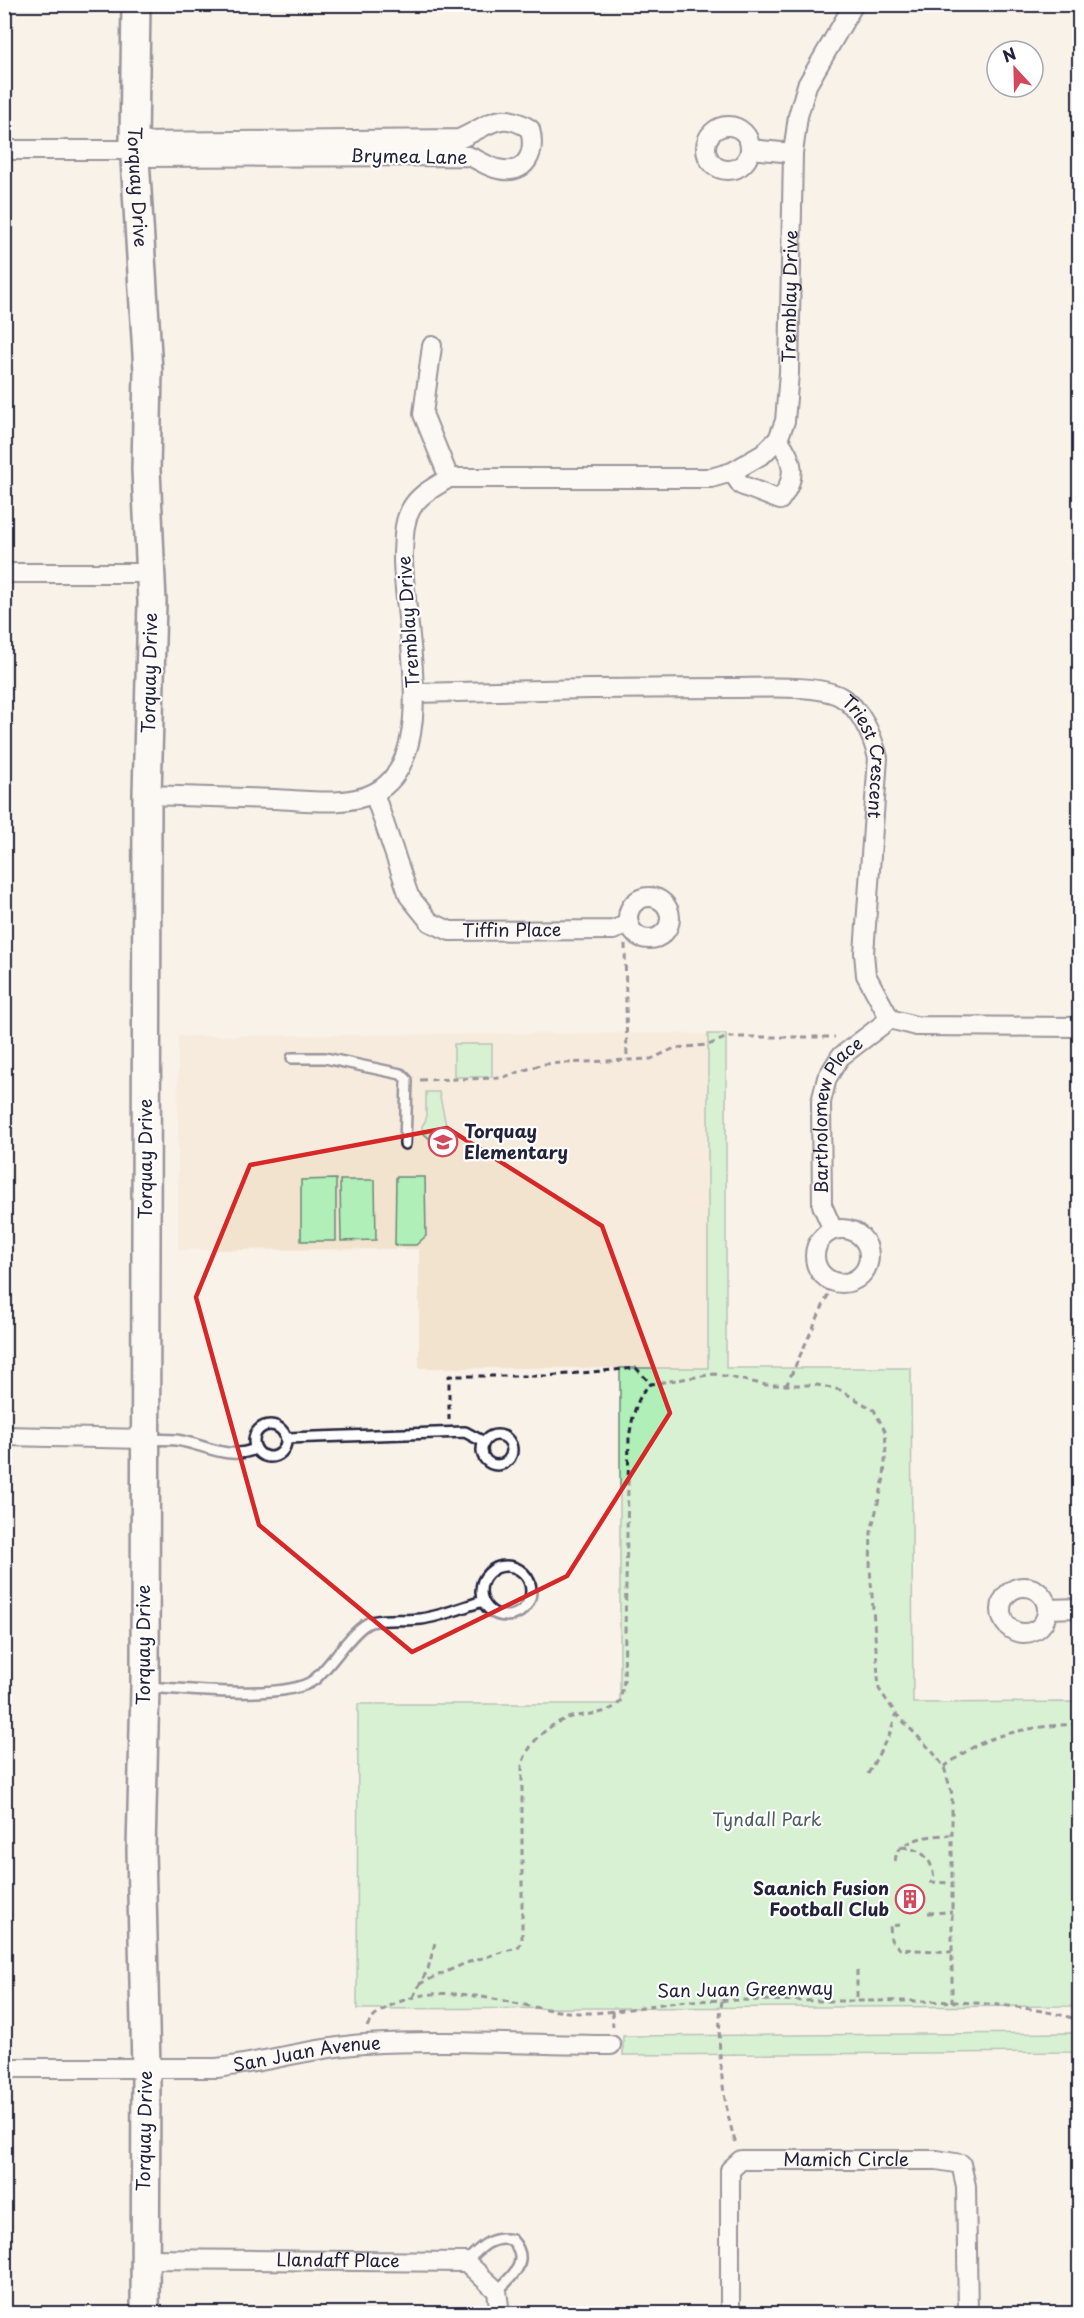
<svg xmlns="http://www.w3.org/2000/svg" width="1084" height="2318" font-family="'Playpen Sans',sans-serif">
	<style>
		.built { fill: #f2e3cf }
		.green { fill: #b0efb7; stroke: #698879; stroke-width: 1.5 }
		.lines { fill: none; stroke-linecap: round; stroke-linejoin: round }
		.lane-casing { stroke: #22223b; stroke-width: 14 }
		.street-casing { stroke: #22223b; stroke-width: 22 }
		.secondary-casing { stroke: #22223b; stroke-width: 32 }
		.path { stroke: #22223b; stroke-width: 3; stroke-dasharray: 6 4.5; stroke-linecap: butt }
		.lane { stroke: #fff; stroke-width: 9 }
		.street { stroke: #fff; stroke-width: 18 }
		.secondary { stroke: #fff; stroke-width: 27 }
		.marked { fill: none; stroke: #d62828; stroke-width: 4.5; stroke-linejoin: round }
		.labels { text-anchor: middle; stroke-width: 4.5; stroke-linejoin: round; paint-order: stroke }
		.street-label { font-size: 18px; fill: #22223b; stroke: #fff }
		.poi-label { font-size: 18px; font-weight: bold; fill: #22223b; stroke: #fff; text-anchor: start }
		.park-label { font-size: 18px; fill: #4d6060; stroke: #fff }
	</style>
	<rect width="100%" height="100%" fill="#f9f2e9"/>
	<filter id="ink" filterUnits="userSpaceOnUse"><feTurbulence type="fractalNoise" baseFrequency=".0167" numOctaves="2"/><feDisplacementMap in="SourceGraphic" scale="12" xChannelSelector="R" yChannelSelector="G"/><feConvolveMatrix kernelMatrix="1 2 1 2 8 2 1 2 1" color-interpolation-filters="sRGB"/></filter>
	<g filter="url(#ink)">
		<path class="built" d="M 626,1033 L 708,1034 L 708,1368 L 419,1368 L 419,1249 L 178,1250 L 178,1036 Z"/>
		<g class="green">
			<path d="M 708,1034 L 726,1034 L 726,1368 L 911,1368 L 913,1703 L 1079,1702 L 1079,2006 L 357,2009 L 358,1704 L 620,1704 L 620,1368 L 708,1368 Z"/>
			<rect x="454" y="1044" width="38" height="33"/>
			<path d="M 426,1092 L 439,1092 L 447,1130 L 440,1139 L 431,1140 L 423,1133 L 422,1126 L 426,1120 Z"/>
			<path d="M 396,1177 L 425,1177 L 426,1236 L 416,1245 L 395,1245 Z"/>
			<path d="M 336,1179 L 336,1241 L 301,1241 L 301,1180 Z"/>
			<path d="M 340,1180 L 375,1180 L 376,1240 L 341,1241 Z"/>
			<path d="M 1077,2033 L 1077,2052 L 623,2055 L 623,2036 Z"/>
		</g>
		<g class="lines">
			<g class="lane-casing">
				<g id="lane">
					<path d="M 292,1058 L 325,1058 L 401,1074 L 407,1080 L 405,1144"/>
					<circle cx="270" cy="1441" r="16"/>
					<circle cx="497" cy="1450" r="15"/>
					<path d="M 286,1438 L 465,1432 L 484,1442"/>
					<path d="M 147,1439 C 157,1440 167,1439 176,1440 C 205,1444 226,1461 255,1449"/>
					<circle cx="506" cy="1591" r="25"/>
					<path d="M 147,1687 C 184,1689 286,1701 314,1680 C 330,1667 355,1626 371,1622 C 387,1618 405,1621 421,1619 C 442,1616 463,1607 483,1601"/>
					<path d="M 466,2262 C 480,2248 491,2235 512,2240 C 531,2261 513,2276 497,2291"/>
				</g>
			</g>
			<g class="street-casing">
				<g id="street">
					<circle cx="728" cy="148" r="22"/>
					<path d="M 134,142 L 459,139 C 489,126 499,109 530,129 C 536,152 527,176 498,169 C 487,167 478,159 468,156 L 134,157"/>
					<path d="M 750,149 L 793,153"/>
					<path d="M 4,150 L 134,150"/>
					<path d="M 432,346 L 423,414 L 449,478"/>
					<path d="M 732,472 L 741,485 L 780,500 C 797,478 795,461 778,439"/>
					<path d="M 4,573 L 150,573"/>
					<path id="s1" d="M 415,693 C 521,690 627,688 733,688 C 761,688 818,684 841,697 C 861,708 873,738 878,758 L 864,953 L 866,975 L 890,1019 L 916,1026 L 1080,1027"/>
					<path id="s2" d="M 374,793 L 409,896 L 430,922 L 450,931 L 613,930 L 629,924"/>
					<path id="s3" d="M 147,795 C 190,796 232,798 275,799 C 305,800 345,807 374,793 C 443,758 401,615 403,553 C 404,538 403,523 411,509 C 419,494 435,487 449,478 L 711,478 L 732,472 L 763,454 L 778,439 L 785,421 L 789,373 L 793,153 L 798,116 L 807,85 L 854,4"/>
					<circle cx="649" cy="918" r="21"/>
					<circle cx="842" cy="1256" r="27"/>
					<path id="s4" d="M 833,1230 L 822,1205 L 821,1102 L 827,1078 L 840,1057 L 890,1019"/>
					<path d="M 4,1436 L 145,1439"/>
					<circle cx="1024" cy="1610" r="23"/>
					<path d="M 1047,1609 L 1080,1608"/>
					<path id="s5" d="M 4,2068 L 217,2068 C 267,2062 315,2047 365,2044 C 445,2039 531,2045 611,2045"/>
					<path id="s6" d="M 143,2259 L 466,2262 L 497,2291 L 500,2314"/>
					<path id="s7" d="M 730,2314 L 730,2170 L 741,2160 L 937,2160 L 961,2164 L 966,2186 L 968,2314"/>
				</g>
			</g>
			<g class="secondary-casing">
				<g id="secondary">
					<path id="s8" d="M 136,4 L 134,142 L 148,371 L 146,470 L 152,602 L 147,795 L 145,1687 L 141,1850 L 146,2069 L 145,2314"/>
				</g>
			</g>
			<g class="path">
				<path d="M 625,944 L 627,1060"/>
				<path d="M 420,1080 L 501,1078 L 543,1064 L 651,1059 L 675,1048 L 708,1045 L 728,1037 L 835,1037"/>
				<path d="M 786,1386 L 834,1282"/>
				<path d="M 449,1420 L 449,1376 L 546,1376 L 636,1368 L 651,1384"/>
				<path d="M 944,1767 C 955,1759 967,1750 979,1744 C 1008,1730 1048,1725 1080,1724"/>
				<path d="M 868,1774 L 890,1733 L 896,1714"/>
				<path d="M 902,1847 C 925,1850 933,1860 934,1882"/>
				<path d="M 895,1861 L 897,1851 C 910,1838 932,1835 950,1835"/>
				<path d="M 930,1882 L 952,1883"/>
				<path d="M 928,1913 L 952,1912"/>
				<path d="M 900,1925 L 890,1926 L 891,1940 L 900,1949 L 952,1952"/>
				<path d="M 857,1970 L 857,2001"/>
				<path d="M 419,1984 L 466,1963 L 519,1947 L 522,1939 L 522,1765 C 528,1742 552,1720 576,1716 C 593,1713 607,1715 620,1702 L 624,1681 L 629,1437 C 633,1418 635,1397 651,1384 L 715,1374 L 766,1385 L 817,1385 L 840,1390 L 874,1410 L 885,1431 L 886,1446 L 884,1478 L 871,1532 L 870,1568 L 879,1689 L 896,1714 L 932,1751 L 944,1767 L 952,1794 L 952,2002"/>
				<path d="M 413,1997 L 428,1969 L 436,1939"/>
				<path d="M 722,2001 C 715,2041 723,2106 736,2144"/>
				<path d="M 612,2011 L 613,2027"/>
				<path d="M 367,2027 C 375,2007 413,1995 433,1994 C 482,1990 537,2013 586,2013 C 621,2013 655,2003 690,2001 C 740,1999 790,2001 840,2001 C 918,2001 1005,1998 1080,2020"/>
			</g>
			<use href="#lane" class="lane"/>
			<use href="#street" class="street"/>
			<use href="#secondary" class="secondary"/>
		</g>
	</g>
	<path d="M0 0H1084V2318H0ZM 447,1128 L 602,1226 L 670,1413 L 567,1576 L 412,1652 L 259,1525 L 196,1297 L 250,1165 Z" fill="#f9f2e9" fill-opacity=".55" fill-rule="evenodd"/>
	<path class="marked" d="M 447,1128 L 602,1226 L 670,1413 L 567,1576 L 412,1652 L 259,1525 L 196,1297 L 250,1165 Z"/>
	<defs>
		<g id="school-ring" transform="scale(1.5)"><circle r="9.5" fill="#fff" stroke="#d1495b" stroke-width="1.5"/><path d="M0-5L7-2L0 1L-7-2ZM-4 1L0 2.5L4 1V4Q0 6-4 4Z" fill="#d1495b"/></g>
		<g id="building-ring" transform="scale(1.5)"><circle r="9.5" fill="#fff" stroke="#d1495b" stroke-width="1.5"/><path d="M-4-6H4V6H1V3H-1V6H-4ZM-2.5-4.3h1.7v1.8h-1.7ZM.8-4.3h1.7v1.8H.8ZM-2.5-1h1.7V.8h-1.7ZM.8-1h1.7V.8H.8Z" fill="#d1495b"/></g>
	</defs>
	<g fill-rule="evenodd">
		<use href="#school-ring" x="443" y="1142"/>
		<use href="#building-ring" x="910" y="1899"/>
	</g>
	<g class="labels">
		<g class="street-label">
			<text transform="translate(409 157) rotate(1)" y="6">Brymea Lane</text>
			<text dy="6" stroke="none"><textPath href="#s8" startOffset="183">Torquay Drive</textPath></text>
			<text dy="6" stroke="none"><textPath href="#s3" startOffset="1062">Tremblay Drive</textPath></text>
			<text transform="translate(409 622) rotate(-94)" y="6">Tremblay Drive</text>
			<text transform="translate(150 673) rotate(-89)" y="6">Torquay Drive</text>
			<text dy="6" stroke="none"><textPath href="#s1" startOffset="496">Triest Crescent</textPath></text>
			<text dy="6" stroke="none"><textPath href="#s2" startOffset="226">Tiffin Place</textPath></text>
			<text dy="6" stroke="none"><textPath href="#s4" startOffset="122">Bartholomew Place</textPath></text>
			<text transform="translate(146 1159) rotate(-90)" y="6">Torquay Drive</text>
			<text transform="translate(144 1645) rotate(-90)" y="6">Torquay Drive</text>
			<text transform="translate(745 1990) rotate(-1)" y="6">San Juan Greenway</text>
			<text dy="6" stroke="none"><textPath href="#s5" startOffset="304">San Juan Avenue</textPath></text>
			<text transform="translate(145 2131) rotate(-89)" y="6">Torquay Drive</text>
			<text dy="6" stroke="none"><textPath href="#s7" startOffset="264">Mamich Circle</textPath></text>
			<text dy="6" stroke="none"><textPath href="#s6" startOffset="195">Llandaff Place</textPath></text>
		</g>
		<g class="poi-label">
			<text x="464" y="1138">Torquay<tspan x="464" dy="21">Elementary</tspan></text>
			<text x="889" y="1895" text-anchor="end">Saanich Fusion<tspan x="889" dy="21">Football Club</tspan></text>
		</g>
		<g class="park-label">
			<text x="767" y="1826">Tyndall Park</text>
		</g>
	</g>
	<rect width="1084" height="2318" fill="none" stroke="#fff" stroke-width="24"/>
	<rect x="12" y="12" width="1060" height="2294" fill="none" stroke="#22223b" stroke-width="2" filter="url(#ink)"/>
	<g transform="translate(1015 69) rotate(338)"><circle r="28" fill="#ffffff" stroke="#a7a7b1" stroke-width="1.5"/>
	<path d="M0-4.5L10 22L0 15L-10 22Z" fill="#d1495b"/>
	<text y="-9" font-size="16" font-weight="bold" text-anchor="middle" fill="#22223b">N</text>
	</g>
</svg>
